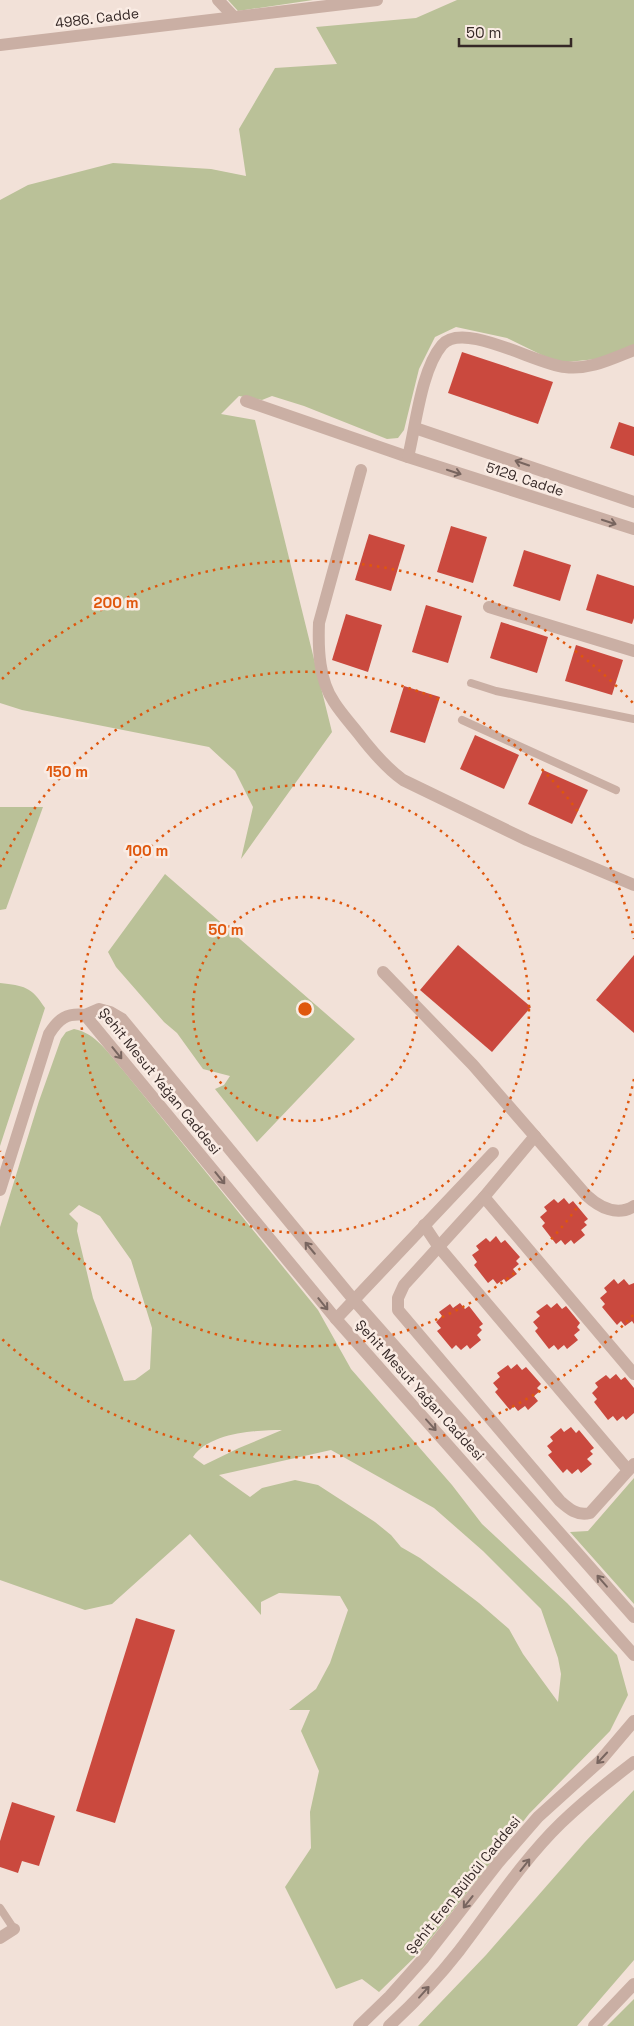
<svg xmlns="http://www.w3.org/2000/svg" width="634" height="2026" font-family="'Space Grotesk',sans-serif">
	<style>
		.green { fill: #bac198; fill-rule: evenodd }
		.building { fill: #ca493e }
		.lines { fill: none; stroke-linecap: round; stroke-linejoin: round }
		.service { stroke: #caafa4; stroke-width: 8 }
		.minor { stroke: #caafa4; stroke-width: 12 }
		.tertiary { stroke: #caafa4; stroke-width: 12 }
		.oneway { stroke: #78655f }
		.ring { fill: none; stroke: #df570d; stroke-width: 2.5; stroke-dasharray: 2.5 5 }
		.labels { text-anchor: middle; stroke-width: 5; stroke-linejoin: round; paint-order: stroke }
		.street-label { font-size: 14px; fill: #352826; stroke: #faece4 }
		.centre { fill: #df570d; stroke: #faece4; stroke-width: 2.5 }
		.ring-label { font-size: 15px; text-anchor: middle; font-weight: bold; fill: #df570d; stroke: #faece4; stroke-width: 5; stroke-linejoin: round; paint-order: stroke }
	</style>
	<rect width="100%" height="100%" fill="#f2e1d8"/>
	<g class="green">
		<path d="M 228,0 L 313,0 L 238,11 Z"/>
		<path d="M 457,0 L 634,0 L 634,345 L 606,358 L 558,363 L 507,338 L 456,327 L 435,337 L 419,369 L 404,430 L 398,438 L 387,439 L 304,406 L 272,396 L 262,400 L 239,396 L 221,414 L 255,420 L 332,732 L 241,859 L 253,807 L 235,771 L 209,747 L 22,710 L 0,703 L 0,200 L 28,185 L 113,163 L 211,169 L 246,176 L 239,129 L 275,68 L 337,64 L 316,27 L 416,18 Z"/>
		<path d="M 0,807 L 43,807 L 6,909 L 0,910 Z"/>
		<path d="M 165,874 L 355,1039 L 257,1142 L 215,1089 L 224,1085 L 230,1076 L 203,1069 L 177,1033 L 164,1022 L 116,967 L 108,952 Z"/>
		<path d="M 0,983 C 24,986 31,986 45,1008 L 0,1146 Z"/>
		<path d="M 74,1029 C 96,1033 109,1054 123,1070 L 318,1310 L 351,1369 L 452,1485 L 482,1524 L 567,1603 L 617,1655 L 628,1695 L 610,1731 L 529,1814 L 422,1950 L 379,1992 L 362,1979 L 336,1989 L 285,1887 L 311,1848 L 310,1812 L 319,1771 L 301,1731 L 310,1710 L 289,1710 L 316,1689 L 330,1663 L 348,1610 L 340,1596 L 279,1593 L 261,1602 L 261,1615 L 190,1534 L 112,1604 L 85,1610 L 0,1580 L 0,1227 L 39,1101 L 61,1039 L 66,1032 ZM 79,1205 L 100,1216 L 131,1260 L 152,1328 L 150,1369 L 135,1380 L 124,1381 L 93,1298 L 77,1231 L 78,1223 L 69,1214 ZM 282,1430 L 239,1448 L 204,1465 L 193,1457 C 209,1433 255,1430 282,1430 ZM 331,1450 L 434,1508 L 483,1551 L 541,1609 L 558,1658 L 561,1674 L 558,1702 L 523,1654 L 509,1629 L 479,1603 L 420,1558 L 401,1547 L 391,1535 L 375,1522 L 318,1485 L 295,1480 L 262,1488 L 250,1497 L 219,1475 Z"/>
		<path d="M 634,1478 L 634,1604 L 570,1532 L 588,1531 Z"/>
		<path d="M 634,1790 L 634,1960 L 577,2026 L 418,2026 L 486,1955 L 585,1842 Z"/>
		<path d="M 634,1999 L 634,2026 L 607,2026 Z"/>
	</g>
	<g class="building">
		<path d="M 462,352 L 553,382 L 538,424 L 448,393 Z"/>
		<path d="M 619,422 L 634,427 L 634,456 L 610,448 Z"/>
		<path d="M 451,526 L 487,537 L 473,583 L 437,572 Z"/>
		<path d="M 369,534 L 405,545 L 391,591 L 355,580 Z"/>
		<path d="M 524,550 L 571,565 L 560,601 L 513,586 Z"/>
		<path d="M 597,574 L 634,586 L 634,618 L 632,624 L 586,610 Z"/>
		<path d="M 426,605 L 462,616 L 448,663 L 412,652 Z"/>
		<path d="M 346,614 L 382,625 L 368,672 L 332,660 Z"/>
		<path d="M 501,622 L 548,637 L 537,673 L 490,658 Z"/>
		<path d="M 576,645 L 623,660 L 612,695 L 565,681 Z"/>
		<path d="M 404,686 L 440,697 L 425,743 L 390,732 Z"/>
		<path d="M 475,735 L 519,755 L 504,789 L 460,769 Z"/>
		<path d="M 543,770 L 588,790 L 572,824 L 528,804 Z"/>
		<path d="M 458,945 L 531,1007 L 492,1052 L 420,990 Z"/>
		<path d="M 634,955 L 634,1033 L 596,1000 Z"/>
		<path d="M 564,1198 L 569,1204 L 573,1201 L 588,1219 L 584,1222 L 587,1225 L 581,1230 L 585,1235 L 574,1244 L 571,1240 L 565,1245 L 561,1240 L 556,1244 L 542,1226 L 545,1223 L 540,1217 L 547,1211 L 544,1207 L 554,1199 L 558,1203 Z"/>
		<path d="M 496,1236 L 501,1243 L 505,1240 L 520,1257 L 516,1261 L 519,1264 L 513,1269 L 517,1274 L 506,1282 L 504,1279 L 497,1284 L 493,1279 L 488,1283 L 474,1265 L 477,1262 L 472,1255 L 479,1250 L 476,1246 L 486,1238 L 490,1242 Z"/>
		<path d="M 614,1279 L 618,1284 L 624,1279 L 629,1285 L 634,1283 L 634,1324 L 632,1321 L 625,1326 L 621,1321 L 617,1325 L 602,1307 L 605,1304 L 600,1298 L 607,1292 L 604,1288 Z"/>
		<path d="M 460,1303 L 465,1309 L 469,1306 L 483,1324 L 479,1327 L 482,1330 L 477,1335 L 481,1340 L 470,1349 L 467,1345 L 461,1350 L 456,1345 L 452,1349 L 437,1331 L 441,1328 L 436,1322 L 442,1316 L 439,1312 L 450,1304 L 453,1308 Z"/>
		<path d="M 557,1303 L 562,1309 L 566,1306 L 580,1323 L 577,1327 L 580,1330 L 574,1335 L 578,1340 L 567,1349 L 564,1345 L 558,1350 L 554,1345 L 549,1349 L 535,1331 L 538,1328 L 533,1322 L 540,1316 L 536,1312 L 547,1304 L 551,1308 Z"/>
		<path d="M 517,1364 L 522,1370 L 526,1367 L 541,1384 L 537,1388 L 540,1391 L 534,1396 L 538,1401 L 528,1410 L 525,1406 L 518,1411 L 514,1406 L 510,1410 L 495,1392 L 498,1389 L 493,1383 L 500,1377 L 497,1373 L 508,1365 L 511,1369 Z"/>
		<path d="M 616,1374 L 621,1380 L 625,1377 L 634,1388 L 634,1413 L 626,1420 L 623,1416 L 617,1421 L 613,1416 L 608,1420 L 594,1402 L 597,1399 L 592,1393 L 598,1387 L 595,1383 L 606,1375 L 610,1379 Z"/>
		<path d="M 571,1427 L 576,1433 L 579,1430 L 594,1448 L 590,1451 L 593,1454 L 587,1459 L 592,1464 L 581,1473 L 578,1469 L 572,1474 L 567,1469 L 563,1473 L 548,1455 L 552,1452 L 547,1446 L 553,1441 L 550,1437 L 561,1428 L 564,1432 Z"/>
		<path d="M 136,1618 L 175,1630 L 115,1823 L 76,1811 Z"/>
		<path d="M 12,1802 L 55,1816 L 39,1866 L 22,1861 L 18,1873 L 0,1867 L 0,1841 Z"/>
	</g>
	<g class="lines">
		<g class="service">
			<path d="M 471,683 L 496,691 L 634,719"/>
			<path d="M 462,720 L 616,790"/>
			<path d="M 0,1908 L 14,1929"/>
		</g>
		<g class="minor">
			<path d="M 218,0 L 234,17"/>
			<path d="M 0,45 L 377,0"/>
			<path d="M 246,401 L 408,457 L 634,529"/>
			<path d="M 415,428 L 634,502"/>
			<path d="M 408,457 C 416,425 421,370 442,345 C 463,320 537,365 565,367 C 590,370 611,359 634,350"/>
			<path d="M 361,470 L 319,623 C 318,649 319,680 334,702 C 341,713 350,723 358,733 C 371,750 385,767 403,780 L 527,840 L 634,885"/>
			<path d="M 489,607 L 634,651"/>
			<path d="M 383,972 L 473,1065 L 586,1195 C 599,1207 617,1217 634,1206"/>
			<path d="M 85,1015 L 336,1319 L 634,1655"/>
			<path d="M 85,1015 L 99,1009 L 110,1012 L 122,1019 L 353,1299 L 634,1617"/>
			<path d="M 535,1136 L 484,1197 L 404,1285 L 398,1298 L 398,1310 L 560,1501 C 569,1509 577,1516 590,1513 L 634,1464"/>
			<path d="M 0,1190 L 49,1034 C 59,1018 67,1013 85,1015"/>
			<path d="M 484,1197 L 634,1374"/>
			<path d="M 424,1225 L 438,1246 L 628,1470"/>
			<path d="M 336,1319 L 493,1153"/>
			<path d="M 0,1938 L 14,1929"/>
			<path d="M 594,2026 L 634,1984"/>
		</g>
		<g class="tertiary">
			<path d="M 359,2026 L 390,1996 L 423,1959 L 498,1863 L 538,1817 L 600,1761 L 634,1721"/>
			<path d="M 389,2026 C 414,2003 438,1978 459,1951 C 492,1908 522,1861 561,1823 C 584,1801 609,1781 634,1762"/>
		</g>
	</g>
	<defs><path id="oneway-shaft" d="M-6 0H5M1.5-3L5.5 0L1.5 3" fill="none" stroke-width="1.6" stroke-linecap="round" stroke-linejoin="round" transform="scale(1.25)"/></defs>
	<g class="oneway">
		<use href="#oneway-shaft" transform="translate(522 463) rotate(-161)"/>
		<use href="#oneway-shaft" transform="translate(454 472) rotate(18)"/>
		<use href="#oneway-shaft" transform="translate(609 522) rotate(18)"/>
		<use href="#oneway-shaft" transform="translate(117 1053) rotate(51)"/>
		<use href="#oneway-shaft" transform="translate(220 1178) rotate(51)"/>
		<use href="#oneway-shaft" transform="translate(310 1248) rotate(-130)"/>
		<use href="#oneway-shaft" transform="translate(323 1304) rotate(51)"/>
		<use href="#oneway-shaft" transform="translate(431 1425) rotate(48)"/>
		<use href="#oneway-shaft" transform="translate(602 1581) rotate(-131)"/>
		<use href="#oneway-shaft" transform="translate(602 1758) rotate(133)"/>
		<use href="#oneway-shaft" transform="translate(525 1865) rotate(-52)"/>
		<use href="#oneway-shaft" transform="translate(468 1902) rotate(128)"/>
		<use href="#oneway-shaft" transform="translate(424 1992) rotate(-48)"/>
	</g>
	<g class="ring">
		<circle cx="305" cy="1009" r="112"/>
		<circle cx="305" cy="1009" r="224"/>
		<path d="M634 1079A336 336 0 0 1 0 1151M0 867A336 336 0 0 1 634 939"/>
		<path d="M633 1315A448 448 0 0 1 2 1339M2 679A448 448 0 0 1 633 703"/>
	</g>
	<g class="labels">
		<g class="street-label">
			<text transform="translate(97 18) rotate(-7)" y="5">4986. Cadde</text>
			<text transform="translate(525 479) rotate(18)" y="5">5129. Cadde</text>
			<text transform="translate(160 1081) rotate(51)" y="5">Şehit Mesut Yağan Caddesi</text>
			<text transform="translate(420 1390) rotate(48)" y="5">Şehit Mesut Yağan Caddesi</text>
			<text transform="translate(463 1885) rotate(-51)" y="5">Şehit Eren Bülbül Caddesi</text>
		</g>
	</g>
	<circle cx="305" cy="1009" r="8" class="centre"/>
	<g class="ring-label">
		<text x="116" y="608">200 m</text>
		<text x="67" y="777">150 m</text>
		<text x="147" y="856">100 m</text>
		<text x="226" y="935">50 m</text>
	</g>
	<path d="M459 38v8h112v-8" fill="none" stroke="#352826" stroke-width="2.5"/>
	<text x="466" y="38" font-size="15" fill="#352826" stroke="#faece4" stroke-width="4" paint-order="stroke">50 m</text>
</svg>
